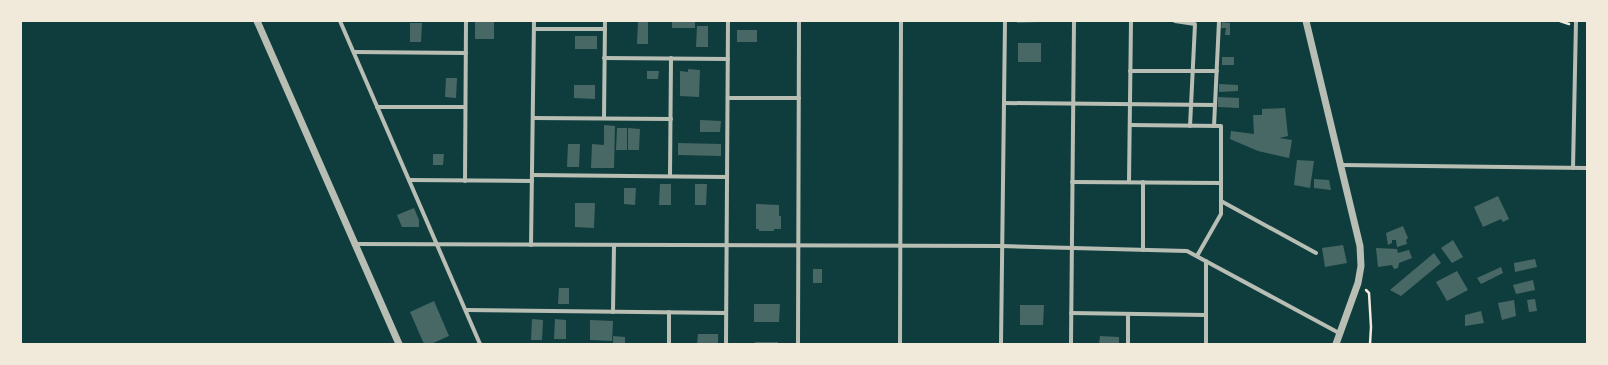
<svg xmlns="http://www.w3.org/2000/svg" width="1608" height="365" font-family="Barlow,sans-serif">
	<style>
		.building { fill: #486865 }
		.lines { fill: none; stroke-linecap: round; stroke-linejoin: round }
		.path { stroke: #f1e9da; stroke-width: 2.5 }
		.minor { stroke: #b8beb3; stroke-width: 4 }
		.tertiary { stroke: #b8beb3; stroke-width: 7 }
	</style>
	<rect width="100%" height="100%" fill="#0f3d3e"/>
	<g class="building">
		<rect x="475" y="21" width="19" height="18"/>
		<path d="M 638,21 L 648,22 L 648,44 L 637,44 Z"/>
		<rect x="672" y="21" width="23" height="7"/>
		<path d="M 1017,21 L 1041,21 L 1041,22 L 1017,23 Z"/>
		<path d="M 1222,22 L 1230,23 L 1230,35 L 1225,35 L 1226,28 L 1221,28 Z"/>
		<path d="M 410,23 L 422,23 L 421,42 L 410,42 Z"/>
		<path d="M 697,26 L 708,26 L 708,47 L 696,47 Z"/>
		<rect x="737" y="30" width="20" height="12"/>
		<rect x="575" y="36" width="22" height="13"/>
		<rect x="1018" y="43" width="23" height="19"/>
		<rect x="1222" y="57" width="12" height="8"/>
		<path d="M 688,69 L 700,70 L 699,97 L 680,96 L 680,71 L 688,72 Z"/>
		<path d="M 647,71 L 659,71 L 658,79 L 647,79 Z"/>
		<path d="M 446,78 L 457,78 L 456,98 L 445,97 Z"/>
		<path d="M 1219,84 L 1238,85 L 1238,91 L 1219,92 Z"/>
		<path d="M 574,85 L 595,85 L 595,99 L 574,98 Z"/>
		<path d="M 1218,97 L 1239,98 L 1239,108 L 1218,107 Z"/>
		<path d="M 1285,108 L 1288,136 L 1279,138 L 1292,140 L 1289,158 L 1258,151 L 1230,139 L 1231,131 L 1254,134 L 1253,115 L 1262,115 L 1262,109 Z"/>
		<path d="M 700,120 L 721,121 L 720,132 L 700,132 Z"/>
		<path d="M 604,125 L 615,126 L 614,168 L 591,168 L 592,144 L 604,145 Z"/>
		<path d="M 617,128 L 627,128 L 627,150 L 616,150 Z"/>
		<path d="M 628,128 L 640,129 L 639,150 L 628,150 Z"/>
		<path d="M 678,143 L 721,144 L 721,156 L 678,155 Z"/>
		<path d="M 568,144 L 580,144 L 579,167 L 567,167 Z"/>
		<path d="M 433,154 L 444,154 L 443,165 L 433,165 Z"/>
		<path d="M 1297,160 L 1314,161 L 1310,188 L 1294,185 Z"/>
		<path d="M 1314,179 L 1329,180 L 1331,190 L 1314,188 Z"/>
		<path d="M 660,184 L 671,184 L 671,205 L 659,205 Z"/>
		<path d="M 695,184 L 707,184 L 706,205 L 695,205 Z"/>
		<path d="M 624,188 L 636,188 L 635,205 L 624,204 Z"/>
		<path d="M 1498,196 L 1509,219 L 1503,222 L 1501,219 L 1483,227 L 1474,207 Z"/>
		<path d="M 575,203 L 595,203 L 594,228 L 575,227 Z"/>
		<path d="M 756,204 L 779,205 L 779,216 L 781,216 L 781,229 L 774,229 L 774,231 L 759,231 L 759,229 L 756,229 Z"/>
		<path d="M 414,208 L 419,220 L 419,227 L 402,227 L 397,215 Z"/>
		<path d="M 1403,226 L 1408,238 L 1406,240 L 1407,244 L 1397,247 L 1396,240 L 1392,240 L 1392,243 L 1388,245 L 1386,233 Z"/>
		<path d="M 1453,240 L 1463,257 L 1452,263 L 1441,248 Z"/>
		<path d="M 1343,245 L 1347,263 L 1325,267 L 1322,248 Z"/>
		<path d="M 1376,248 L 1397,249 L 1398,253 L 1409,250 L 1412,258 L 1399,263 L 1398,268 L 1394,269 L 1392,265 L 1378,267 Z"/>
		<path d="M 1434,253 L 1441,263 L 1401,296 L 1390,290 Z"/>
		<path d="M 1535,259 L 1537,267 L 1515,272 L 1514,263 Z"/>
		<path d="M 1501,267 L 1503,273 L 1481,284 L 1477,278 Z"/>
		<rect x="813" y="269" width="9" height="14"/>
		<path d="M 1457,271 L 1468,290 L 1447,301 L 1436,282 Z"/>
		<path d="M 1533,280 L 1535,290 L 1516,294 L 1513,285 Z"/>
		<path d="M 559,288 L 569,288 L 569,304 L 558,304 Z"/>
		<path d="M 1535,299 L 1537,311 L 1529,312 L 1527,300 Z"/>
		<path d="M 1514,300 L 1516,316 L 1502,320 L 1498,303 Z"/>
		<path d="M 434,301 L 449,336 L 431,344 L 424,344 L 410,312 Z"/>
		<path d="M 754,304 L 780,304 L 779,322 L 754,322 Z"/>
		<path d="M 1020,305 L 1044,305 L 1043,325 L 1020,325 Z"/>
		<path d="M 1481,311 L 1484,323 L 1465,326 L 1465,315 Z"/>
		<path d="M 532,319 L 543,320 L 542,340 L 531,340 Z"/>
		<path d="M 555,319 L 566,320 L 566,339 L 554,339 Z"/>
		<path d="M 590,320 L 613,321 L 612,341 L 590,340 Z"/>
		<path d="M 698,334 L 718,334 L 718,344 L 697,344 Z"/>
		<path d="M 613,336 L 625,337 L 625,344 L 613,344 Z"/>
		<path d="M 1100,336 L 1119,337 L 1119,344 L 1099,344 Z"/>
		<path d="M 755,342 L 778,342 L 778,344 L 754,344 Z"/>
	</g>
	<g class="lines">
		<g class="path">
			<path d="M 1560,21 L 1569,24"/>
			<path d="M 1366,290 L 1369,293 L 1371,327 L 1370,344"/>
		</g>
		<g class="minor">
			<path d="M 340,21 L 480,344"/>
			<path d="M 1175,21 L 1195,24 L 1190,126"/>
			<path d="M 534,29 L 605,29"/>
			<path d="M 354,52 L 466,53"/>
			<path d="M 604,58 L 728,59"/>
			<path d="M 1130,71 L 1217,71"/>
			<path d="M 728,98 L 799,98"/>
			<path d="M 1004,103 L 1215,105"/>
			<path d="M 377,107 L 465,107"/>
			<path d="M 533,118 L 671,119"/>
			<path d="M 604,118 L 605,21"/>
			<path d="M 1130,125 L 1221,126 L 1221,214 L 1197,256"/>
			<path d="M 1214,126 L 1219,21"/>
			<path d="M 1341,165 L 1587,168"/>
			<path d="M 1573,168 L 1576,21"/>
			<path d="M 532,175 L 727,177"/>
			<path d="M 670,176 L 671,58"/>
			<path d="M 409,180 L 532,181"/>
			<path d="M 465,181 L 466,21"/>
			<path d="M 1072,182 L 1221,183"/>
			<path d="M 1129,182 L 1131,21"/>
			<path d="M 1221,201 L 1316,253"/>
			<path d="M 356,244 L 1002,246 L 1187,251 L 1339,333"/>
			<path d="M 531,245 L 534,21"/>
			<path d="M 1143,250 L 1143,182"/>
			<path d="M 466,310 L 726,313"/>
			<path d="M 613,312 L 614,245"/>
			<path d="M 1071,313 L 1206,315"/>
			<path d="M 669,344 L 669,312"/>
			<path d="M 726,344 L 728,21"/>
			<path d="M 798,344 L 799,21"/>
			<path d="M 900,344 L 901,21"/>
			<path d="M 1001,344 L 1005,21"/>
			<path d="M 1071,344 L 1074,21"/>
			<path d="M 1128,344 L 1128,314"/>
			<path d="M 1206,344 L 1206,261"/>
		</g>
		<g class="tertiary">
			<path d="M 257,21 L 399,344"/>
			<path d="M 1306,21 L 1360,246 L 1361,266 L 1358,283 L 1336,344"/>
		</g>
	</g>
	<rect width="1608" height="365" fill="none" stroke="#f1e9da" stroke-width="44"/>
</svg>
